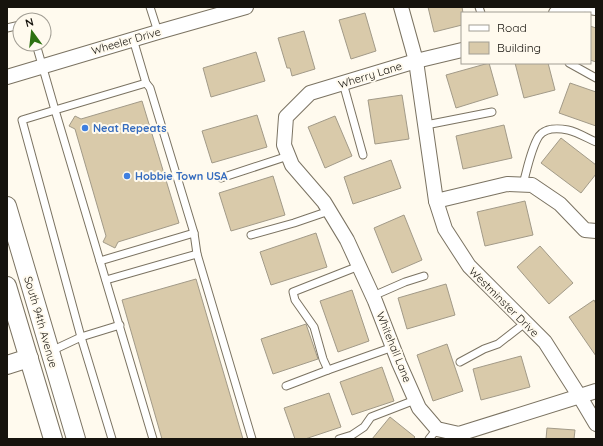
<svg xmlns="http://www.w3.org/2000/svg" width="603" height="446" font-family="Quicksand,sans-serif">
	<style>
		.building { fill: #d9caaa; stroke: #a29a88 }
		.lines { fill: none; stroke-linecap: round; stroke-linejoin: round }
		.service-casing { stroke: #7b7362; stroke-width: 9 }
		.minor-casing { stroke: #7b7362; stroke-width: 16 }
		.tertiary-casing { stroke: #7b7362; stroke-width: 20 }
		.service { stroke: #fff; stroke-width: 7 }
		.minor { stroke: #fff; stroke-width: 14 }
		.tertiary { stroke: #fff; stroke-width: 18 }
		.shop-dot { fill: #3f7fe0; stroke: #fffaee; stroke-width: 1.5 }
		.labels { text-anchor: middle; stroke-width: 4; stroke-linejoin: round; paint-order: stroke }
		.street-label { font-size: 11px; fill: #16130d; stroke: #fffaee }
		.shop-label { font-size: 11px; font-weight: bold; fill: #366cbe; stroke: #fffaee; text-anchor: start }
	</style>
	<rect width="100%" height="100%" fill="#fffaee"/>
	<g class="building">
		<path d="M 428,7 L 462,7 L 463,13 L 462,13 L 462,25 L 434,32 Z"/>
		<path d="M 365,13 L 376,51 L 351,59 L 339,20 Z"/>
		<path d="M 590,26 L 596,28 L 596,62 L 590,60 Z"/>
		<path d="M 304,31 L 315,69 L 292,76 L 290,68 L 287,68 L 278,38 Z"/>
		<path d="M 256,52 L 265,81 L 211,97 L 203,68 Z"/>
		<path d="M 489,63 L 498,95 L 456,108 L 446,75 Z"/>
		<path d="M 515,63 L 548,63 L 555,90 L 524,98 Z"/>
		<path d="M 570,83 L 596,92 L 596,126 L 559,113 Z"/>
		<path d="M 402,95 L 409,139 L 375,144 L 368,100 Z"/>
		<path d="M 142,101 L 179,223 L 118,242 L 115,248 L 103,242 L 106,236 L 75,129 L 69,126 L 75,116 L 81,119 Z"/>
		<path d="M 257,115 L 267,147 L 212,163 L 202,131 Z"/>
		<path d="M 335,116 L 352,156 L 325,168 L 308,127 Z"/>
		<path d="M 504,125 L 512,158 L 463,169 L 456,136 Z"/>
		<path d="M 561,138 L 596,165 L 596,174 L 581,193 L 541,163 Z"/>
		<path d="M 391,160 L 401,188 L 353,204 L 344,177 Z"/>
		<path d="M 273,176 L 285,215 L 231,231 L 219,193 Z"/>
		<path d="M 525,201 L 533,235 L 485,246 L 477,212 Z"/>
		<path d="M 404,215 L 422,260 L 392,273 L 374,228 Z"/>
		<path d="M 316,233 L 327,267 L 271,285 L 260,252 Z"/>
		<path d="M 540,246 L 573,283 L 549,304 L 517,267 Z"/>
		<path d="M 196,279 L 243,439 L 162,439 L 122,300 Z"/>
		<path d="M 446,284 L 455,315 L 407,329 L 398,298 Z"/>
		<path d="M 352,290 L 369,341 L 338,352 L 320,301 Z"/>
		<path d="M 594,300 L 596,304 L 596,356 L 569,317 Z"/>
		<path d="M 306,324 L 318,359 L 273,374 L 261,339 Z"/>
		<path d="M 447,344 L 463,391 L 433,401 L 417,355 Z"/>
		<path d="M 521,356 L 530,387 L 481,400 L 473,369 Z"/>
		<path d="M 382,367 L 394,401 L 352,415 L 340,382 Z"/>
		<path d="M 329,393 L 341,427 L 305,439 L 295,439 L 284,408 Z"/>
		<path d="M 390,417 L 415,437 L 413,439 L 372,439 Z"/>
		<path d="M 547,428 L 575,430 L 574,439 L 546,439 Z"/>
	</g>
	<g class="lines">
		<g class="service-casing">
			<g id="service">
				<path d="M 150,7 L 158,32"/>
				<path d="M 479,7 L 481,13"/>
				<path d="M 7,28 L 20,25"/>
				<path d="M 133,39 L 146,83 L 150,88 L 194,233 L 197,254 L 252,439"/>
				<path d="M 36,44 L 55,110 L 22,120 L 81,337 L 112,439"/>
				<path d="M 569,63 L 596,78"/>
				<path d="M 146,83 L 55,110 L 153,439"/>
				<path d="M 343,83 L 363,155"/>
				<path d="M 426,125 L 492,112"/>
				<path d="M 221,178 L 288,156"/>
				<path d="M 523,184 C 527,170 531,148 539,136 C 545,128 558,128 568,130 C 577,132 587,138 596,142"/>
				<path d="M 251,235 L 294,223 L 329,211"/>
				<path d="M 100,261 L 194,233"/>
				<path d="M 359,266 L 293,292 L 295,300 L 314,327 L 323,359 L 328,370 L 393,347"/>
				<path d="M 106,280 L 197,254"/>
				<path d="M 373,296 L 405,282 L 424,276"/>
				<path d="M 49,352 L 81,337 L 120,325"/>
				<path d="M 460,362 L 484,349 L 498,344 L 525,323"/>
				<path d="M 286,386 L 328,370"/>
				<path d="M 339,439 L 352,435 L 364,427 L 371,417 L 415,400"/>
				<path d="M 429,439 L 437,429"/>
			</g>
		</g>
		<g class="minor-casing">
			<g id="minor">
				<path d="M 401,7 L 416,61 L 436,201 L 445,229 L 469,266 L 545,342 L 580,397 L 596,424"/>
				<path d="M 590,7 L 596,8"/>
				<path d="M 556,13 L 580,7"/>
				<path d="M 462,50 L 416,61 L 310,93 L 286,117 L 284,145 L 292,165 L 324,202 L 347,240 L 375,301 L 399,363 L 419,408 L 437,429 L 459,434 L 596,391"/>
				<path d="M 7,77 L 158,32 L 246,7"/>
				<path d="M 436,201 L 507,184 L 532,185 L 560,204 L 585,230 L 596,231"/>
			</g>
		</g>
		<g class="tertiary-casing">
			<g id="tertiary">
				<path d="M 7,206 L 76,439"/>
				<path d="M 7,286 L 53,439"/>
				<path d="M 7,365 L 29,358"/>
			</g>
		</g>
		<use href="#service" class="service"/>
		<use href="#minor" class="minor"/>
		<use href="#tertiary" class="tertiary"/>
	</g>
	<g class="shop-dot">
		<circle cx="85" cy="128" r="4"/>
		<circle cx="127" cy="176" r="4"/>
	</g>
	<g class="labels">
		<g class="street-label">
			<text transform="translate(126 41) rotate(-16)" y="4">Wheeler Drive</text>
			<text transform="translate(370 75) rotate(-17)" y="4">Wherry Lane</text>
			<text transform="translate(504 302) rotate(45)" y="4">Westminster Drive</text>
			<text transform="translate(41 322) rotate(74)" y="4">South 94th Avenue</text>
			<text transform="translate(394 347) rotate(68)" y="4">Whitehall Lane</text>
		</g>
		<g class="shop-label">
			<text x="93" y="132">Neat Repeats</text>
			<text x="135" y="180">Hobbie Town USA</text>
		</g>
	</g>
	<rect width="603" height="446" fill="none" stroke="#16130d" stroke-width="16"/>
	<rect x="461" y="12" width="130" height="52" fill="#fffaee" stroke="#a29e94"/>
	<rect x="469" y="25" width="20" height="6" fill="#ffffff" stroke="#a29e94"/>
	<text x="497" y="32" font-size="12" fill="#16130d">Road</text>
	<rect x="469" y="42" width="20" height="12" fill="#d9caaa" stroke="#a29e94"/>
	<text x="497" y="52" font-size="12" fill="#16130d">Building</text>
	<g transform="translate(32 32) rotate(345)"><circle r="19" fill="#fffaee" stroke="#a29e94"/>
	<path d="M0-3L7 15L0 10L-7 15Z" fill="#2d7211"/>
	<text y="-6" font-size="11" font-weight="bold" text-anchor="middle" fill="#16130d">N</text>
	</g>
</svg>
